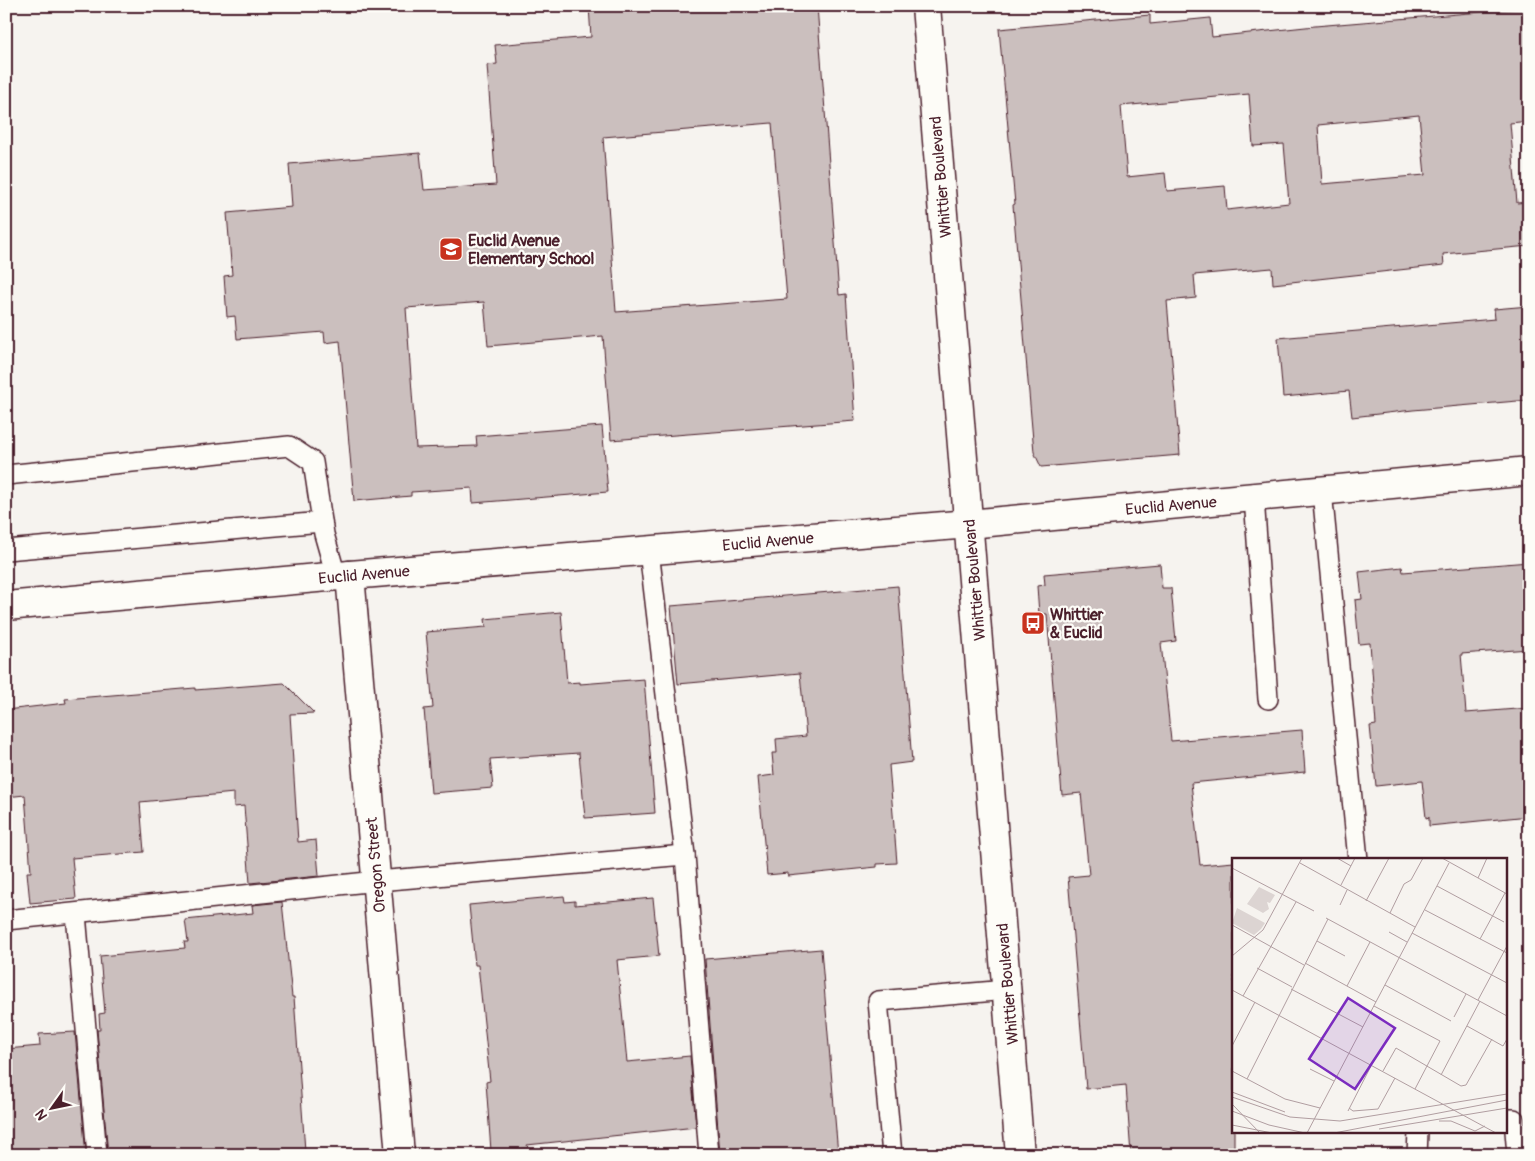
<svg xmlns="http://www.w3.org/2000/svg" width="1535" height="1161" font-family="Pangolin,sans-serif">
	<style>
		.building { fill: #cbbfbe; stroke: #4a1f2b; fill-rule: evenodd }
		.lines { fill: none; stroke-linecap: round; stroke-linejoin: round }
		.service-casing { stroke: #4a1f2b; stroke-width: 22 }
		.minor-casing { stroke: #4a1f2b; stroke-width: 31 }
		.tertiary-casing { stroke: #4a1f2b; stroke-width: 31 }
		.primary-casing { stroke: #4a1f2b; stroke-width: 31 }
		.service { stroke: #fdfcf7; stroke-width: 19 }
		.minor { stroke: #fdfcf7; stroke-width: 28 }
		.tertiary { stroke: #fdfcf7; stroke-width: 28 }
		.primary { stroke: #fdfcf7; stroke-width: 28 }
		.labels { text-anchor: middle; stroke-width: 4.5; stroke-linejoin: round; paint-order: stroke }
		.street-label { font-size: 16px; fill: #4a1f2b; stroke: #fdfcf7 }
		.poi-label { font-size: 16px; font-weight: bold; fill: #4a1f2b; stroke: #fdfcf7; text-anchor: start }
		.inset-road { fill: none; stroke: #b19ea1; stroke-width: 1 }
		.view { fill: #7b2cbf; fill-opacity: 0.15; stroke: #7b2cbf; stroke-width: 2.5 }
		.inset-edge { fill: none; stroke: #4a1f2b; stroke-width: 2.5 }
	</style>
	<rect width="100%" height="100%" fill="#f6f3ef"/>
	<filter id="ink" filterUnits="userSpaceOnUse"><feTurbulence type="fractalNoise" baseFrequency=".02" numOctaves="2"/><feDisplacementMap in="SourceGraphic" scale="10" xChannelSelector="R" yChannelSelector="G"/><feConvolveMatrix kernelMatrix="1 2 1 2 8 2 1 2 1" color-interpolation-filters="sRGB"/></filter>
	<g filter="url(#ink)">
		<g class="building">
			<path d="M 589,6 L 817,6 L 839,295 L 846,294 L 855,421 L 611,440 L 603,336 L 488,346 L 484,302 L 406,308 L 416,448 L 477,446 L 476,436 L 602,426 L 608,492 L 473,503 L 472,488 L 411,492 L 411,496 L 354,501 L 340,341 L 325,343 L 324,332 L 237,339 L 235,316 L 227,317 L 224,276 L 232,275 L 227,213 L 292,207 L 289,164 L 420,153 L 424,190 L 496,185 L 487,65 L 497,64 L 495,45 L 591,37 ZM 772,123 L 787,299 L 616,312 L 603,137 Z"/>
			<path d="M 1529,8 L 1529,121 L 1510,123 L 1517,203 L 1529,202 L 1529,246 L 1443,254 L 1444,265 L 1273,284 L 1272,268 L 1194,275 L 1196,298 L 1167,301 L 1180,455 L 1041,467 L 1034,452 L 1013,205 L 1015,204 L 999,29 L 1150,15 L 1150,24 L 1210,18 L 1212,37 L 1315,26 ZM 1249,94 L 1253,146 L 1284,144 L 1289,203 L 1227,210 L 1225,186 L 1167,191 L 1165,173 L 1127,177 L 1121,106 ZM 1419,115 L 1425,175 L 1322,184 L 1318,125 Z"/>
			<path d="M 1529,306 L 1529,400 L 1413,410 L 1352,417 L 1349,391 L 1283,397 L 1278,338 L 1495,319 L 1494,309 Z"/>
			<path d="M 1529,562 L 1529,649 L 1461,654 L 1466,713 L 1529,708 L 1529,816 L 1429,826 L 1429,817 L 1426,818 L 1422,781 L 1376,786 L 1370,726 L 1376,725 L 1370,643 L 1359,644 L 1355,600 L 1362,599 L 1359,572 L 1402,567 L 1403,572 Z"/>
			<path d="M 1160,564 L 1162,588 L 1171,588 L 1176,641 L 1161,643 L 1171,741 L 1302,730 L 1305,772 L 1191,783 L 1200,865 L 1234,862 L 1234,1155 L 1131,1155 L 1126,1085 L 1086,1089 L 1068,877 L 1089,875 L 1081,793 L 1062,795 L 1047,614 L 1039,614 L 1037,586 L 1045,585 L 1044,574 Z"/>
			<path d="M 898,586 L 912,762 L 889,765 L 897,863 L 877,864 L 877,867 L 788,876 L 788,873 L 767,875 L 758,777 L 774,775 L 772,753 L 777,753 L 776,739 L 806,736 L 800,673 L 678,684 L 671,606 Z"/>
			<path d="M 561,612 L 567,683 L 580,682 L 580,684 L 644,679 L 655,813 L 585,818 L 579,753 L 490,759 L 493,788 L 431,793 L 424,709 L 433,708 L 426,632 L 486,627 L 485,619 Z"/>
			<path d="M 284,683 L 314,713 L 290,714 L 298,842 L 316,840 L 319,876 L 250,883 L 244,806 L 234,807 L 234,793 L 140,802 L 144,852 L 72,858 L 76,899 L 30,903 L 27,872 L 31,872 L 25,795 L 6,797 L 6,710 L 66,703 L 65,699 L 195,688 L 195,690 Z"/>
			<path d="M 564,896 L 565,902 L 575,901 L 575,905 L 653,898 L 659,956 L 617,960 L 627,1062 L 690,1056 L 696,1127 L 527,1145 L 528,1148 L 491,1151 L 486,1082 L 490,1081 L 478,965 L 475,965 L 469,905 Z"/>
			<path d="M 282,902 L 292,997 L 294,997 L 305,1151 L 265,1155 L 108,1155 L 97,1030 L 100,1030 L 99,1014 L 105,1013 L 100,956 L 185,948 L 184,942 L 188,942 L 185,920 L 253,913 L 252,905 Z"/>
			<path d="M 821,949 L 838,1155 L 720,1155 L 705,959 Z"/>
			<path d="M 75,1032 L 86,1155 L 6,1155 L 6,1049 L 40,1046 L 39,1034 Z"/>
		</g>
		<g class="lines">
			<g class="service-casing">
				<g id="service">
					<path d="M 6,475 L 289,446 L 313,462 L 324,534 L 336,576"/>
					<path d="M 1322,491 L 1358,860"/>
					<path d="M 1254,497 L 1268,699"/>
					<path d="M 6,550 L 322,522"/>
					<path d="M 649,551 L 685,855 L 709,1155"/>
					<path d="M 76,914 L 97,1155"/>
					<path d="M 6,920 L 377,881 L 685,855"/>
					<path d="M 1506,1119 L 1514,1119 L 1517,1155"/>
					<path d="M 892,1155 L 878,1001 L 1007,990"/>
					<path d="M 1417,1155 L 1418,1132"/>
				</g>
			</g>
			<g class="minor-casing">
				<path id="minor" d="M 350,575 L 400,1155"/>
			</g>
			<g class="tertiary-casing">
				<path id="tertiary" d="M 6,606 L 350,575 L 969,524 L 1529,471"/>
			</g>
			<g class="primary-casing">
				<path id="primary" d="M 926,6 L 1020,1155"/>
			</g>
			<use href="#service" class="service"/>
			<use href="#minor" class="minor"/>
			<use href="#tertiary" class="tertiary"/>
			<use href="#primary" class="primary"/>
		</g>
	</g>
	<defs>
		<g id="school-square" transform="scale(1.25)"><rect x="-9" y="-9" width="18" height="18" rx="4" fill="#c8321e" stroke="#fdfcf7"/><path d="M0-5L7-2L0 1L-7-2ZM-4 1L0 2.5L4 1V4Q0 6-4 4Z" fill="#fff"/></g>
		<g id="bus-square" transform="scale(1.25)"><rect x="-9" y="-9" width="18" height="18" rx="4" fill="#c8321e" stroke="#fdfcf7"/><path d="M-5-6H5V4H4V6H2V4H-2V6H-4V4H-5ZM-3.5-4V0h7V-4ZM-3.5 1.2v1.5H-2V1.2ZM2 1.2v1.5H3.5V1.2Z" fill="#fff"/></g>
	</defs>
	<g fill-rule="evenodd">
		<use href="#school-square" x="451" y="249"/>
		<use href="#bus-square" x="1033" y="623"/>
	</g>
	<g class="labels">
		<g class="street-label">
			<text transform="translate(940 177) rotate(-95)" y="6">Whittier Boulevard</text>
			<text transform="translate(1171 505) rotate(-5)" y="6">Euclid Avenue</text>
			<text transform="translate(768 541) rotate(-5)" y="6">Euclid Avenue</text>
			<text transform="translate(364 574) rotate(-5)" y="6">Euclid Avenue</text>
			<text transform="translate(974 580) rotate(-95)" y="6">Whittier Boulevard</text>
			<text transform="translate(375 865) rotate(-95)" y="6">Oregon Street</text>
			<text transform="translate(1007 984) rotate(-95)" y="6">Whittier Boulevard</text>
		</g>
		<g class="poi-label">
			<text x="468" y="246">Euclid Avenue<tspan x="468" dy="18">Elementary School</tspan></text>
			<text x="1050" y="620">Whittier<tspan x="1050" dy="18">&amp; Euclid</tspan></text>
		</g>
	</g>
	<g transform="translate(1232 858)">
		<rect width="275" height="275" fill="#f6f3ef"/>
		<path d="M 27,29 L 43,37 L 38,45 L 35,44 L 37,51 L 31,55 L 15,46 ZM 5,50 L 33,65 L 29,71 L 22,77 L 0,65 Z" fill="#dcd4d2"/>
		<path class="inset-road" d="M 105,0 L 119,8M 210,0 L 275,36M 68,5 L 183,69M 0,10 L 82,53M 246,20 L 255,0M 109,27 L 123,0M 205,28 L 272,64M 134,43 L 157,0M 108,47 L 115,32M 193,52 L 275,95M 158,55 L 172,26 L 179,22 L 191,0M 94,60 L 275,158M 0,67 L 72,107M 157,74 L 175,84M 180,75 L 275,125M 248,81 L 273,35M 85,83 L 113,98M 0,98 L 31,72 L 70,0M 73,105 L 144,144M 25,110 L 60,129M 153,127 L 219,163M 115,128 L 138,84M 59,131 L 131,169M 0,132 L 264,275M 11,138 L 64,44M 246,142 L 275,88M 142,148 L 208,183 L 183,231M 222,159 L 234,136M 235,168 L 271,188 L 275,181M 0,188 L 23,144M 78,211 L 102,223M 0,213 L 53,241 L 88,250M 151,213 L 164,190 L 229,228 L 234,227 L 260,181M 209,217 L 248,143M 15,221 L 96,61M 0,234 L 53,254M 0,239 L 58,259 L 108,263 L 275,236M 0,246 L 28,275M 117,250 L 121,253 L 146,251 L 163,220M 0,253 L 37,267 L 73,275M 116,253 L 139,208M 207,263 L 219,263 L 243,273 L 253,268M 0,267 L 40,275M 147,271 L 275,250M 75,275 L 217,5M 102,275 L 275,242"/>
		<path class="view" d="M 116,140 L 163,170 L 123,231 L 77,201 Z"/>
		<rect width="275" height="275" class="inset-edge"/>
	</g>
	<rect width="1535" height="1161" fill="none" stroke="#fdfcf7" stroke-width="25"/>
	<rect x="12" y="12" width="1510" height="1136" fill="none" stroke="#4a1f2b" stroke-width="2" filter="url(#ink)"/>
	<g transform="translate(52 1108) rotate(237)" stroke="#fdfcf7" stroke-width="4" paint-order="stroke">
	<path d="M0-4L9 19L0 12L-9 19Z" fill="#4a1f2b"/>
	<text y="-8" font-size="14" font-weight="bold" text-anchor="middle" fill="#4a1f2b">N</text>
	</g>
</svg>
